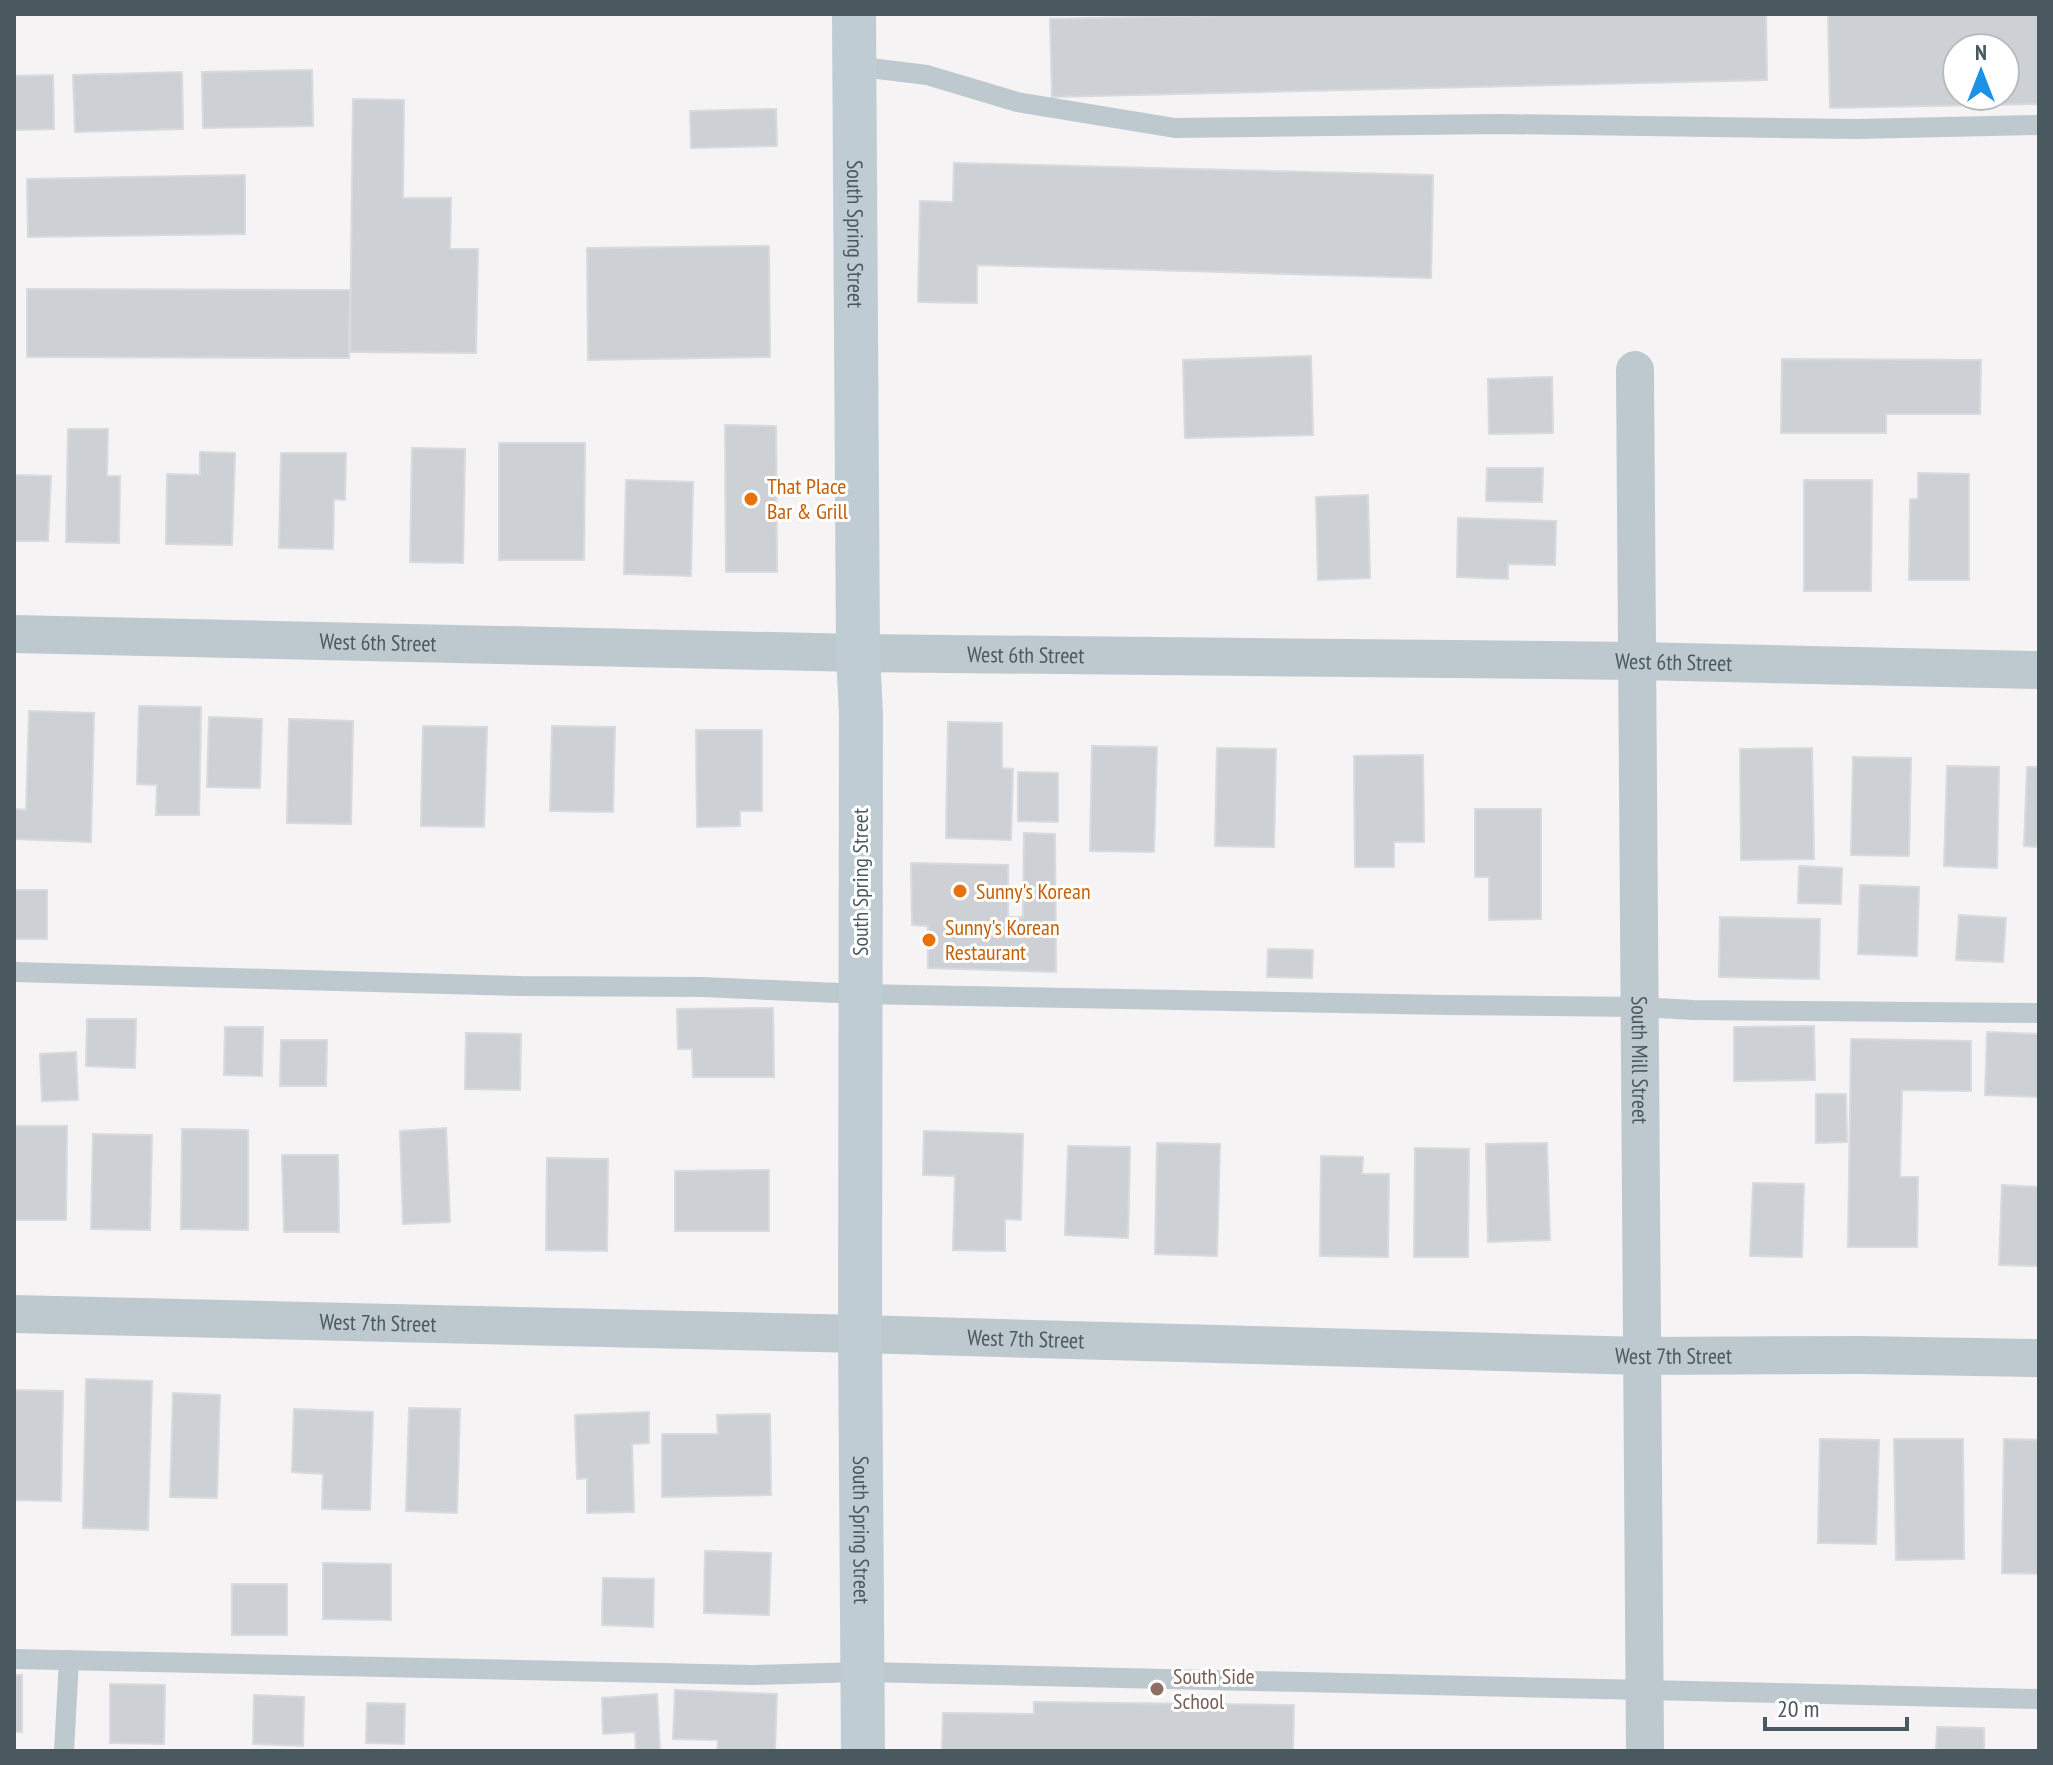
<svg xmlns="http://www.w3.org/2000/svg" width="2053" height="1765" font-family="'PT Sans Narrow',sans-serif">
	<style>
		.building { fill: #cdd1d5; stroke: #d7dade; stroke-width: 2; fill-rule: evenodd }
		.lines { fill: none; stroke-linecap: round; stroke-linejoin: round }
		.lane { stroke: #bec9cf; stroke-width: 20 }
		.street { stroke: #bec9cf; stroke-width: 38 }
		.secondary { stroke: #bfccd4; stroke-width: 44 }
		.food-dot { fill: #e8710a; stroke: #fff; stroke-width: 3 }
		.education-dot { fill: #8d6e63; stroke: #fff; stroke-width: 3 }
		.labels { text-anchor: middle; stroke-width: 6; stroke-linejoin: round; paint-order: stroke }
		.street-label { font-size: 22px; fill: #4a5960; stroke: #fff }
		.food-label { font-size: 22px; fill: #c56008; stroke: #fff; text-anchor: start }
		.education-label { font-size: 22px; fill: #785e54; stroke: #fff; text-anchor: start }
	</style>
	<rect width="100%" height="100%" fill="#f5f3f3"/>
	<g class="building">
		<path d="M 1263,14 L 1766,14 L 1767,80 L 1052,97 L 1050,19 Z"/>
		<path d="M 1828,14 L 2039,14 L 2039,104 L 1830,108 ZM 1957,48 L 2005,48 L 2005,96 L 1957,96 Z"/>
		<path d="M 312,70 L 313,126 L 203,128 L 202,72 Z"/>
		<path d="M 182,72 L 183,129 L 75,132 L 73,75 Z"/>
		<path d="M 53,75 L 54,129 L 14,130 L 14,76 Z"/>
		<path d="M 353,99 L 404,100 L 403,198 L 451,198 L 450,249 L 478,249 L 476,353 L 350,352 Z"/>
		<path d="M 776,109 L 777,146 L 691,148 L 690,111 Z"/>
		<path d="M 954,163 L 1433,175 L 1431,278 L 977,265 L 977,303 L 918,302 L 920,201 L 953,202 Z"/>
		<path d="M 245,175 L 245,234 L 28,237 L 27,179 Z"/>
		<path d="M 769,246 L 770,357 L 588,360 L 587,248 Z"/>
		<path d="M 27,289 L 350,290 L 349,358 L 27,357 Z"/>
		<path d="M 1311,356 L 1313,435 L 1185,438 L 1183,360 Z"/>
		<path d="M 1782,359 L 1981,360 L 1980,414 L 1886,414 L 1886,433 L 1781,433 Z"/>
		<path d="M 1552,377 L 1553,433 L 1489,434 L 1488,379 Z"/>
		<path d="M 725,425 L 776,426 L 777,572 L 726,572 Z"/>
		<path d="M 68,429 L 108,429 L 107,476 L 120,476 L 119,543 L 66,542 Z"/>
		<path d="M 499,443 L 585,443 L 584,560 L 499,560 Z"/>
		<path d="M 412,448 L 465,449 L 463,563 L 410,562 Z"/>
		<path d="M 200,452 L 235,453 L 232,545 L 166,544 L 167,474 L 200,475 Z"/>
		<path d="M 281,453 L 346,453 L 345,500 L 334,499 L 333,549 L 279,548 Z"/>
		<path d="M 1487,468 L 1543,468 L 1542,502 L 1486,501 Z"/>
		<path d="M 1918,473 L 1969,474 L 1969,580 L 1909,580 L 1910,499 L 1918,499 Z"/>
		<path d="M 14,475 L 51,476 L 48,541 L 14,541 Z"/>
		<path d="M 626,480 L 693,482 L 691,576 L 624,574 Z"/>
		<path d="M 1804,480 L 1872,480 L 1871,591 L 1804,591 Z"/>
		<path d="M 1368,495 L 1370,578 L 1318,580 L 1316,497 Z"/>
		<path d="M 1458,518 L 1556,521 L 1555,565 L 1508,564 L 1508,579 L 1457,577 Z"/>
		<path d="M 139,706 L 201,707 L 199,815 L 156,815 L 157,785 L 137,784 Z"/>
		<path d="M 29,711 L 94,713 L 91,842 L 14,839 L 14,809 L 26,810 Z"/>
		<path d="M 209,717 L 262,719 L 260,788 L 207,787 Z"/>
		<path d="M 289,719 L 353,721 L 351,824 L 287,823 Z"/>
		<path d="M 948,722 L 1002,723 L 1002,768 L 1013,769 L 1011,840 L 946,838 Z"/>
		<path d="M 423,726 L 487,727 L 484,827 L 421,826 Z"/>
		<path d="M 552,726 L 615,727 L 613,812 L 550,811 Z"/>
		<path d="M 696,730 L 762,730 L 762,811 L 740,811 L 740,826 L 697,827 Z"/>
		<path d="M 1092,746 L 1157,747 L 1154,852 L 1090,851 Z"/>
		<path d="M 1217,748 L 1276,749 L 1274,847 L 1215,846 Z"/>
		<path d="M 1812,748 L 1814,859 L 1741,860 L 1740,749 Z"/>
		<path d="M 1423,755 L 1424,842 L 1394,842 L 1394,867 L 1355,867 L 1354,756 Z"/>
		<path d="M 1853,757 L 1911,758 L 1909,856 L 1851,855 Z"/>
		<path d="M 1947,766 L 1999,767 L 1997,868 L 1944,866 Z"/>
		<path d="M 2027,767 L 2039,767 L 2039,847 L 2024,846 Z"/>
		<path d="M 1018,772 L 1058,773 L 1058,822 L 1018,821 Z"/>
		<path d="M 1475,809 L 1541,809 L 1541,919 L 1489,920 L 1489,877 L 1475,877 Z"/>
		<path d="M 1024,833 L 1055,834 L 1056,972 L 928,968 L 928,926 L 912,925 L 911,863 L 1008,865 L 1008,917 L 1023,917 Z"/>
		<path d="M 1799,866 L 1842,868 L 1841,904 L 1798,903 Z"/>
		<path d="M 1860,885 L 1919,887 L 1917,956 L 1858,954 Z"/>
		<rect x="14" y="890" width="33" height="49"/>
		<path d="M 1959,915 L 2006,918 L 2003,962 L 1956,960 Z"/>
		<path d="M 1720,917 L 1820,919 L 1819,979 L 1719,977 Z"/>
		<path d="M 1268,949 L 1313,950 L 1312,978 L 1267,977 Z"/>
		<path d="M 773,1008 L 774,1077 L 693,1077 L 692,1049 L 678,1049 L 677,1009 Z"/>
		<path d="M 87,1019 L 136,1019 L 135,1068 L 86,1066 Z"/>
		<path d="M 1814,1026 L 1815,1080 L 1734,1081 L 1734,1027 Z"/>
		<path d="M 225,1027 L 263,1027 L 262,1076 L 224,1075 Z"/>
		<path d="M 1987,1032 L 2039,1034 L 2039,1097 L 1985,1095 Z"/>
		<path d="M 466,1033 L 521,1034 L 520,1090 L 465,1089 Z"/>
		<path d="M 1851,1039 L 1971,1041 L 1971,1091 L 1902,1090 L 1900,1177 L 1918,1177 L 1917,1247 L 1848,1247 Z"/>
		<path d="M 281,1040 L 327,1040 L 326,1086 L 280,1086 Z"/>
		<path d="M 76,1052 L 78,1100 L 42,1101 L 40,1054 Z"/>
		<path d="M 1816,1094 L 1846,1094 L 1847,1142 L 1816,1143 Z"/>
		<path d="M 14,1126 L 67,1126 L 66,1220 L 14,1220 Z"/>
		<path d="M 446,1128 L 450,1222 L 403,1224 L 400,1131 Z"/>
		<path d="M 182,1129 L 248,1130 L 248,1230 L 181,1229 Z"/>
		<path d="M 924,1131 L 1023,1134 L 1021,1220 L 1005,1219 L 1005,1251 L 953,1250 L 955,1176 L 923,1175 Z"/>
		<path d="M 93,1134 L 152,1135 L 150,1230 L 91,1229 Z"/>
		<path d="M 1157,1143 L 1220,1144 L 1217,1256 L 1155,1254 Z"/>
		<path d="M 1547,1143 L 1550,1240 L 1488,1242 L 1486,1144 Z"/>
		<path d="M 1068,1146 L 1130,1147 L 1128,1238 L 1065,1235 Z"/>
		<path d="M 1415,1148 L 1469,1149 L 1468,1257 L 1414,1257 Z"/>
		<path d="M 282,1155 L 338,1155 L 339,1232 L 284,1232 Z"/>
		<path d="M 1321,1156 L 1363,1157 L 1362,1174 L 1389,1174 L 1388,1257 L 1320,1256 Z"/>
		<path d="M 547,1158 L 608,1159 L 607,1251 L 546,1250 Z"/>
		<path d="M 769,1170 L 769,1231 L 675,1231 L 675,1171 Z"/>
		<path d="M 1753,1183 L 1804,1184 L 1802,1257 L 1750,1256 Z"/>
		<path d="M 2002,1185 L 2039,1187 L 2039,1266 L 1999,1265 Z"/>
		<path d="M 86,1379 L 152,1381 L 148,1530 L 83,1528 Z"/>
		<path d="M 14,1390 L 63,1391 L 61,1501 L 14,1500 Z"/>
		<path d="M 173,1393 L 220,1395 L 217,1498 L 170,1497 Z"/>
		<path d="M 409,1408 L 460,1409 L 457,1513 L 406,1511 Z"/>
		<path d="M 294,1409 L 373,1412 L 370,1510 L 322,1509 L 323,1474 L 292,1472 Z"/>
		<path d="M 649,1412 L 649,1443 L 632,1444 L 634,1512 L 587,1513 L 587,1478 L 577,1479 L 575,1415 Z"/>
		<path d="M 770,1414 L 771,1495 L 662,1497 L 662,1434 L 718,1434 L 717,1415 Z"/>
		<path d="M 1820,1439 L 1879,1440 L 1876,1544 L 1818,1543 Z"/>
		<path d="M 1894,1439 L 1963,1439 L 1964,1559 L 1896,1560 Z"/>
		<path d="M 2004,1439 L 2039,1440 L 2039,1574 L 2002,1573 Z"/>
		<path d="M 705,1551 L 771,1553 L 769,1615 L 704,1613 Z"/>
		<path d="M 323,1563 L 391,1564 L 391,1620 L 323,1619 Z"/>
		<path d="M 603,1578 L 654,1579 L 653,1627 L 602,1625 Z"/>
		<rect x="232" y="1584" width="55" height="51"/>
		<rect x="14" y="1675" width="8" height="57"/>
		<path d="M 110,1684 L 165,1685 L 164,1744 L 110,1743 Z"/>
		<path d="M 675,1690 L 777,1694 L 775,1751 L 717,1751 L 718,1740 L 673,1739 Z"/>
		<path d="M 657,1694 L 660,1751 L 636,1751 L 635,1732 L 603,1734 L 602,1698 Z"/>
		<path d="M 254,1695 L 304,1697 L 303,1746 L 253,1744 Z"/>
		<path d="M 1034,1702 L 1294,1705 L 1293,1751 L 942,1751 L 943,1713 L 1034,1714 Z"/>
		<path d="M 367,1703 L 405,1704 L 404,1744 L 366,1743 Z"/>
		<path d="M 1937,1727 L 1984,1728 L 1984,1751 L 1936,1751 Z"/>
	</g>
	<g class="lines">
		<g class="lane">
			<path d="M 854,66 L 927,75 L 1017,102 L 1175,128 L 1498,124 L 1857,129 L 2039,125"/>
			<path d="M 14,972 L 521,986 L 703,987 L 860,994 L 1448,1005 L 1639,1007 L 1694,1010 L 2039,1013"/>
			<path d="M 14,1659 L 752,1675 L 863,1672 L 2039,1699"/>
			<path d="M 64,1751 L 69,1660"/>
		</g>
		<g class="street">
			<path id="s1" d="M 1635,370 L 1645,1751"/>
			<path id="s2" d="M 14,634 L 858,653 L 1637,661 L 2039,670"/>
			<path id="s3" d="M 14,1314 L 860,1334 L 1641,1356 L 1860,1355 L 2039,1358"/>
		</g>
		<path class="secondary" id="s4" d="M 854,14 L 858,653 L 861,715 L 860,1334 L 863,1751"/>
	</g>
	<g class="food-dot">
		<circle cx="751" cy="499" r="8"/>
		<circle cx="960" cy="891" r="8"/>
		<circle cx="929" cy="940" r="8"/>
	</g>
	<circle class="education-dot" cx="1157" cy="1689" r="8"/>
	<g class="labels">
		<g class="street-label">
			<text dy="8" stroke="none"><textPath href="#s4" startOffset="220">South Spring Street</textPath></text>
			<text dy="8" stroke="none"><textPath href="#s2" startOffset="364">West 6th Street</textPath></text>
			<text dy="8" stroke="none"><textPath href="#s2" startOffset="1012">West 6th Street</textPath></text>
			<text dy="8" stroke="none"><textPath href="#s2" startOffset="1660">West 6th Street</textPath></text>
			<text transform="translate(860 882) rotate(-90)" y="8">South Spring Street</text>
			<text dy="8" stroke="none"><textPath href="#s1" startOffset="690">South Mill Street</textPath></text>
			<text dy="8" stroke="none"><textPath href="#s3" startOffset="364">West 7th Street</textPath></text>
			<text dy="8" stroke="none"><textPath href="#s3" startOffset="1012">West 7th Street</textPath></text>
			<text dy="8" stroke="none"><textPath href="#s3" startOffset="1660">West 7th Street</textPath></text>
			<text dy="8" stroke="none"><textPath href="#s4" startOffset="1516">South Spring Street</textPath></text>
		</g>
		<g class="food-label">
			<text x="767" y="494">That Place<tspan x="767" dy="25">Bar &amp; Grill</tspan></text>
			<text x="976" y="899">Sunny's Korean</text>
			<text x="945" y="935">Sunny's Korean<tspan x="945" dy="25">Restaurant</tspan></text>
		</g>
		<g class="education-label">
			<text x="1173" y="1684">South Side<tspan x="1173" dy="25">School</tspan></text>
		</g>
	</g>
	<rect width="2053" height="1765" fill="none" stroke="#4a5960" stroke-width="32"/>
	<g transform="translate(1981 72)"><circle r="38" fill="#ffffff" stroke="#b7bdbf" stroke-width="2"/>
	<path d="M0-6L14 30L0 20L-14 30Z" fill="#1c91e5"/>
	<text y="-12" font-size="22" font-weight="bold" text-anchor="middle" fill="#4a5960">N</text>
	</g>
	<path d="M1765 1717v12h142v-12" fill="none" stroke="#4a5960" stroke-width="4"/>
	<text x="1777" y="1717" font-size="24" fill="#4a5960" stroke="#ffffff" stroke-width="6" paint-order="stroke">20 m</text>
</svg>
